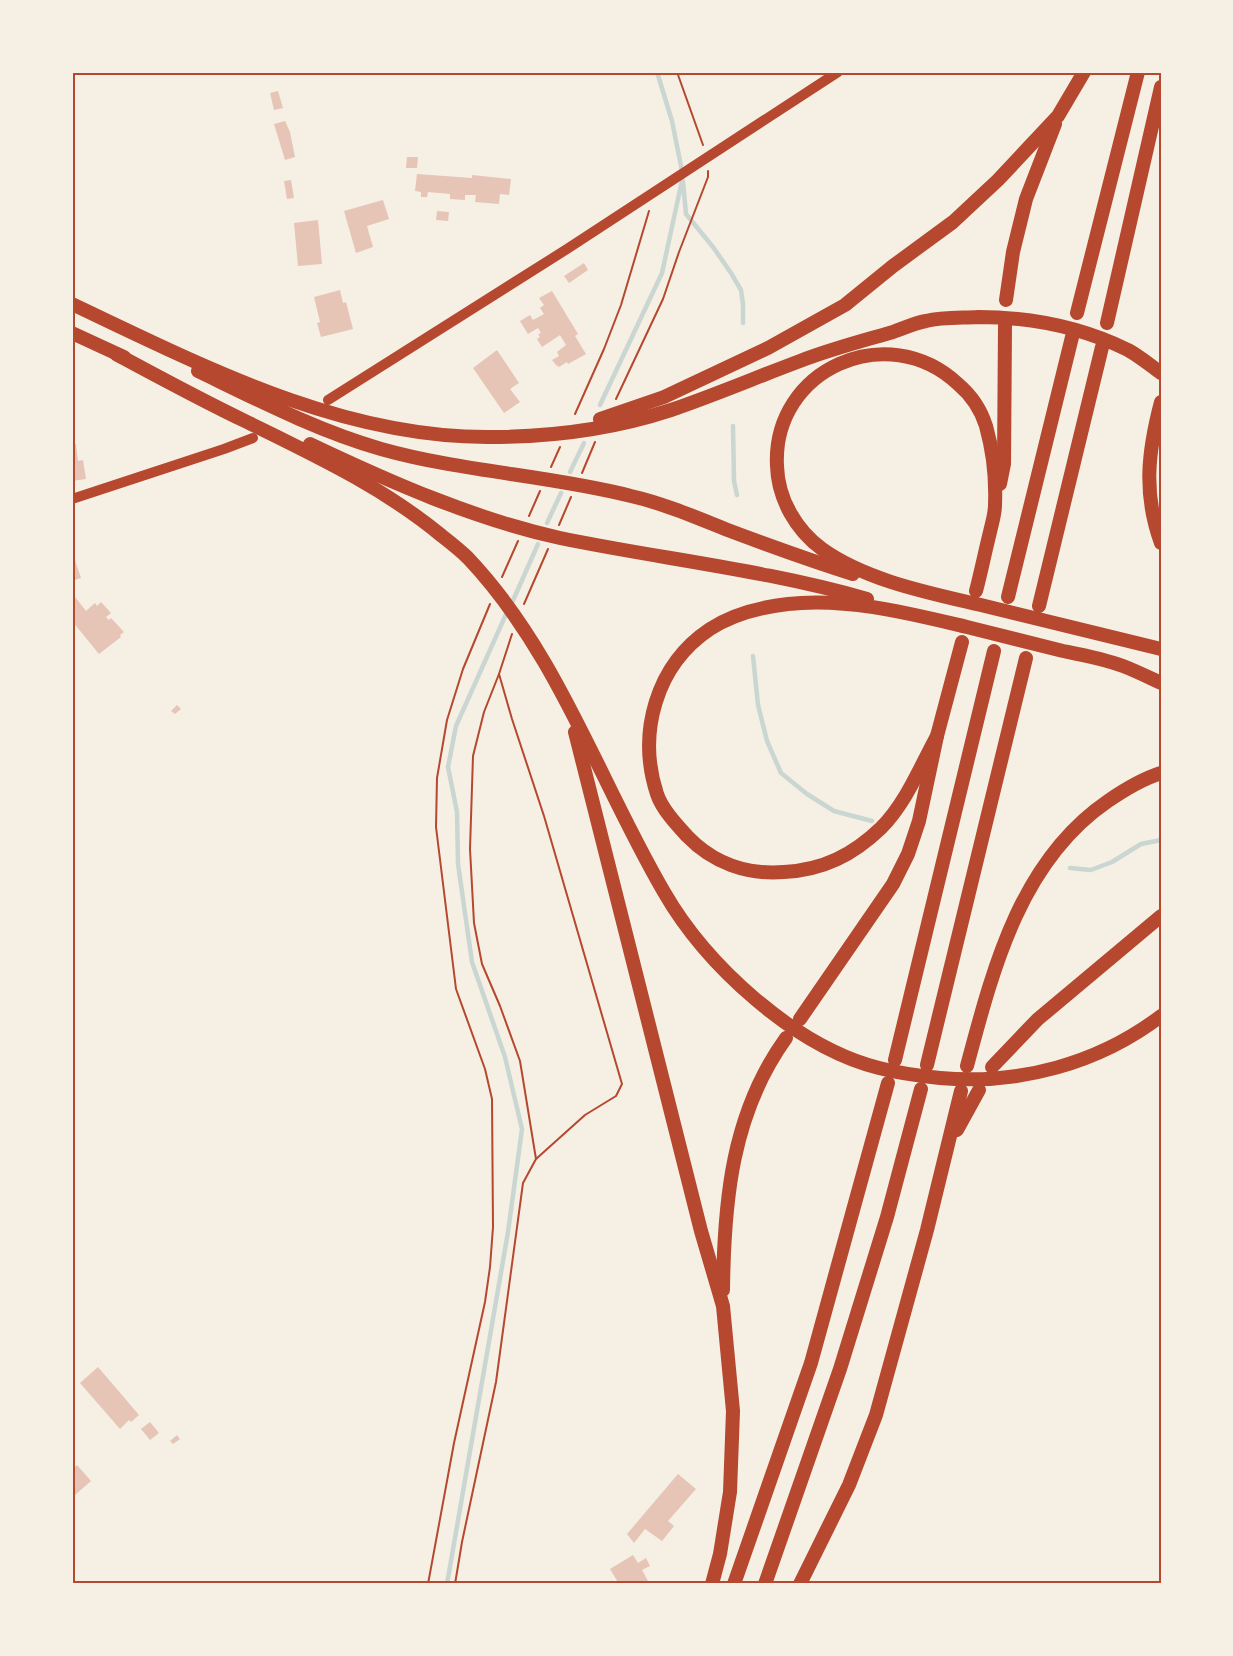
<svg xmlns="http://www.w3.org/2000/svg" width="1233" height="1656" font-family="'DejaVu Sans',sans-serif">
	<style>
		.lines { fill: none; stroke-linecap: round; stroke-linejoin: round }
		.stream { stroke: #c9d6d2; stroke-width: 4.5 }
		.building { fill: #e6c5b7 }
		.path { stroke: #b5482f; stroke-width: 2 }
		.secondary { stroke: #b5482f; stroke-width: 10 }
		.motorway { stroke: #b5482f; stroke-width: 14 }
		.neatline { fill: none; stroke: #b5482f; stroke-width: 2 }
	</style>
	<rect width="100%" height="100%" fill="#f6efe4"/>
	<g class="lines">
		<g class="stream">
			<path d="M 683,182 L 686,214 L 713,247 L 731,273 L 741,290 L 743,304 L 743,323"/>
			<path d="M 600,405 L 662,273 L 683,176 L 672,121 L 657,72"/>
			<path d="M 733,426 L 734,481 L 737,495"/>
			<path d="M 570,472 L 584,443"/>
			<path d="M 547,523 L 561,493"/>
			<path d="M 511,605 L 538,544"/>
			<path d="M 753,656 L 758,705 L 767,741 L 781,773 L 807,794 L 834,811 L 872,821"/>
			<path d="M 1070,868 L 1091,870 L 1112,862 L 1141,844 L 1161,840"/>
			<path d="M 447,1584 L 508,1232 L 522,1129 L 505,1057 L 472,962 L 458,864 L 457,812 L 448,767 L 456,726 L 507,612"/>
		</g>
	</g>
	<g class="building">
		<path d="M 278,91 L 283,108 L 274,110 L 270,93 Z"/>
		<path d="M 285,121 L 290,132 L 295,157 L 285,160 L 274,124 Z"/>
		<path d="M 407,157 L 418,157 L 417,168 L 406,168 Z"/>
		<path d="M 417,174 L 472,178 L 472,175 L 511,179 L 509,195 L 500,194 L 499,204 L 475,202 L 476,195 L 465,195 L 465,200 L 450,199 L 450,194 L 428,192 L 427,197 L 421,197 L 421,192 L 415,191 Z"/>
		<path d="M 291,180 L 294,198 L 287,199 L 284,181 Z"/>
		<path d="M 383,200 L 389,219 L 367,226 L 373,247 L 356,253 L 344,211 Z"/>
		<path d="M 437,211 L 449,212 L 448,221 L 436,220 Z"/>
		<path d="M 318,220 L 322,264 L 298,266 L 294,223 Z"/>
		<path d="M 584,263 L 588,270 L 569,283 L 564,276 Z"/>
		<path d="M 340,290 L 343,303 L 346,302 L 353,329 L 321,337 L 317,323 L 320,322 L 314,297 Z"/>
		<path d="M 552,291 L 578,334 L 575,336 L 586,354 L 568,364 L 567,362 L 559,367 L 556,365 L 552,360 L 559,356 L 557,352 L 566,345 L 560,335 L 542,347 L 537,339 L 540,337 L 538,334 L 541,333 L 538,328 L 528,334 L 520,321 L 530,315 L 533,320 L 544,314 L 540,308 L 544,305 L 539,298 Z"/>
		<path d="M 497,350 L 519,383 L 510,389 L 520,402 L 504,413 L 473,368 Z"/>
		<path d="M 76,444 L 78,461 L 83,460 L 86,479 L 72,481 L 72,445 Z"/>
		<path d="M 74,557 L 81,578 L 72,581 L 72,558 Z"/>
		<path d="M 72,593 L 86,611 L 95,603 L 97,606 L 101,602 L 111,613 L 106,617 L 109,620 L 111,618 L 124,632 L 120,635 L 121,637 L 99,654 L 72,621 Z"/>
		<path d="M 177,705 L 181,709 L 175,714 L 171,711 Z"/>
		<path d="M 98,1367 L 139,1415 L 131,1422 L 129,1420 L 120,1429 L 80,1383 Z"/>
		<path d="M 150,1422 L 159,1433 L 150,1440 L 141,1429 Z"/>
		<path d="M 177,1435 L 180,1439 L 173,1444 L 170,1441 Z"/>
		<path d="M 77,1465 L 91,1481 L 75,1495 L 72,1492 L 72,1470 Z"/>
		<path d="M 678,1474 L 696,1489 L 668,1521 L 674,1526 L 662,1541 L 645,1529 L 634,1543 L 627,1534 Z"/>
		<path d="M 633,1555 L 638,1563 L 646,1558 L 650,1566 L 642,1570 L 648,1581 L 643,1584 L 619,1584 L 610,1569 Z"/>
	</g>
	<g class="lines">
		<g class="path">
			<path d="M 677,72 L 703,145"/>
			<path d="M 616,399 L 663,299 L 679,252 L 708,177 L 708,171"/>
			<path d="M 575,414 L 604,349 L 621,305 L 649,211"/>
			<path d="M 551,467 L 560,447"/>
			<path d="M 582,473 L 595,442"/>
			<path d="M 529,516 L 540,491"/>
			<path d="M 559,525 L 571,497"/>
			<path d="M 502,577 L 518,541"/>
			<path d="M 524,604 L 548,549"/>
			<path d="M 512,634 L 499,674 L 484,712 L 473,756 L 470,849 L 474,923 L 482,964 L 500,1006 L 520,1061 L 536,1159"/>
			<path d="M 428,1584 L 454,1443 L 485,1302 L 490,1267 L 493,1227 L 492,1099 L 485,1069 L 456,989 L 436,827 L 437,778 L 447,720 L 463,669 L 490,604"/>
			<path d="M 455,1584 L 462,1542 L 496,1382 L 523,1183 L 536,1159 L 585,1115 L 616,1096 L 622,1084 L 544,816 L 512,719 L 499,674"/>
		</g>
		<g class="secondary">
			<path d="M 328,400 L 567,249 L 838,72"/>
			<path d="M 72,499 L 224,449 L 253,438"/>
		</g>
		<g class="motorway">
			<path d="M 1006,300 L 1013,252 L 1026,199 L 1055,124"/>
			<path d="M 72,304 C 203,366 341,438 490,437 C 550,437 613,429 671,410 C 715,395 757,377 800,361 C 831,349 862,341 893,332 C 904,328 915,323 926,321 C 942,317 961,318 978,317 C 1029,317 1081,327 1128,350 C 1139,356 1150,365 1161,373"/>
			<path d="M 1077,313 L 1138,72"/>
			<path d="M 1107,323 L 1161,87"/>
			<path d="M 72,333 L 124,357"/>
			<path d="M 116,354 C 159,377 201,400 245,421 C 314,455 383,487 442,536 C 451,543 460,550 468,558 C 558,653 599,781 664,892 C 706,965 795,1047 879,1068 C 898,1073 920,1076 940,1078 C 1019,1085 1098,1064 1161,1016"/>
			<path d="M 198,371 C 258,400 318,431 381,449 C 463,472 548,475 631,496 C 666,504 700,519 733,532 C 773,547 812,561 853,574"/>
			<path d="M 1161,402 C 1148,451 1143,494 1161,543"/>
			<path d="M 600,419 L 664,397 L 768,348 L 845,305 L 893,266 L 953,222 L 998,180 L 1058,116 L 1084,72"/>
			<path d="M 310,444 C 390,482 474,519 560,538 C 662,559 767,570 867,599"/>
			<path d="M 1000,484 L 1004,464 L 1005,325"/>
			<path d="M 976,591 C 981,572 985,552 990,532 C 992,523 995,514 995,505 C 996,480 993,451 986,426 C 981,410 971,395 958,384 C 888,318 772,369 777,466 C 778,499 796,530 822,549 C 868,582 935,594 989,607 C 1046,621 1104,635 1161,649"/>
			<path d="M 1008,597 L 1072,337"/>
			<path d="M 1039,606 L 1102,347"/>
			<path d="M 575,732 L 701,1231 L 723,1306 L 733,1411 L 730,1492 L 720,1554 L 712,1584"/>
			<path d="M 937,736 C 920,767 906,803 881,828 C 853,855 823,870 784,872 C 747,875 713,863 687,836 C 676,824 662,809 657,794 C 637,733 656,665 710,629 C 733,614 761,607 788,604 C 846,597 912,614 967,627 C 999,635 1031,643 1063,651 C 1083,655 1104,659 1123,666 C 1136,671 1148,677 1161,683"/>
			<path d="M 800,1019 L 893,884 L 908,854 L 919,821 L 937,736 L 962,642"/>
			<path d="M 895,1060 L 994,651"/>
			<path d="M 927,1065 L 1026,658"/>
			<path d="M 967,1066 C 993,969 1020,861 1108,801 C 1124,790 1142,779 1161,773"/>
			<path d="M 992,1067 L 1038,1019 L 1161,916"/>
			<path d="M 957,1130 L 979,1090"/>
			<path d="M 723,1290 C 724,1200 732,1113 786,1038"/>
			<path d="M 734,1584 L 811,1363 L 888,1083"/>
			<path d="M 765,1584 L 840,1369 L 887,1217 L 921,1089"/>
			<path d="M 800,1584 L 849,1485 L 876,1415 L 927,1230 L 961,1091"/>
		</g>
	</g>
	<rect width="1233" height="1656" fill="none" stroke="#f6efe4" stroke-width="147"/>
	<rect x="74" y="74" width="1086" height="1508" class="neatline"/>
</svg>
